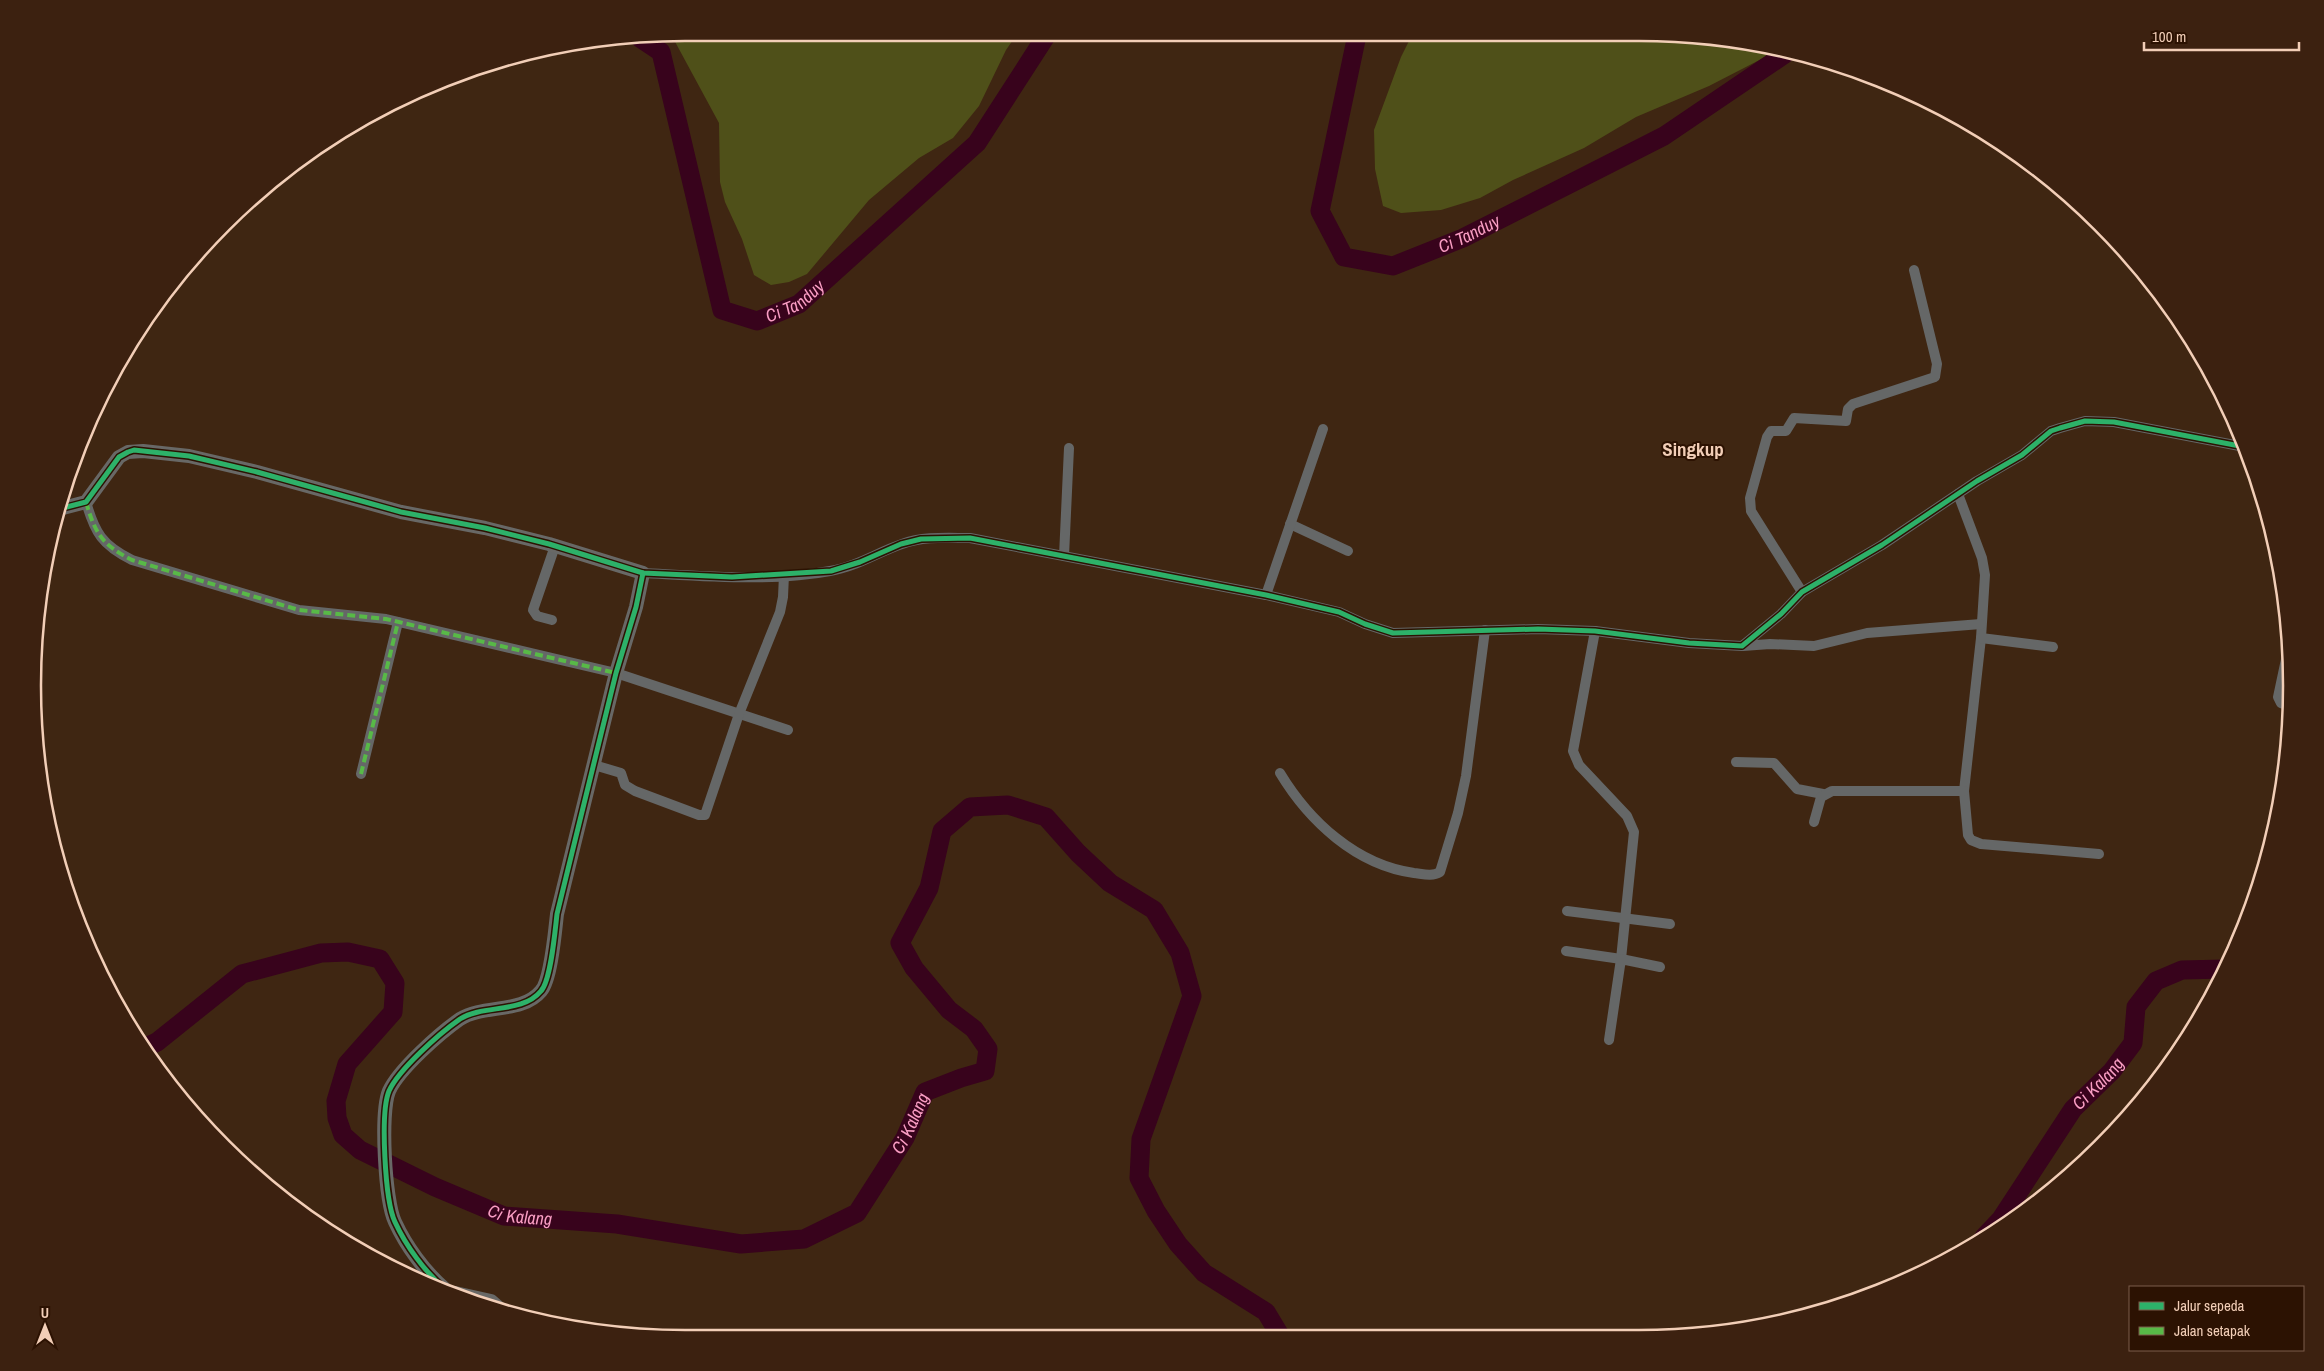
<svg xmlns="http://www.w3.org/2000/svg" width="2324" height="1371" font-family="'Archivo Narrow',sans-serif">
	<style>
		.green { fill: #4f5019 }
		.lines { fill: none; stroke-linecap: round; stroke-linejoin: round }
		.river { stroke: #38031c; stroke-width: 19 }
		.street { stroke: #656767; stroke-width: 10 }
		.secondary { stroke: #686866; stroke-width: 14 }
		.quiet { stroke: #58b947; stroke-width: 4; stroke-dasharray: 8 4; stroke-linecap: butt }
		.cycleway-casing { stroke: #2c1202; stroke-width: 8 }
		.cycleway { stroke: #2db169; stroke-width: 5 }
		.labels { text-anchor: middle; stroke-width: 4; stroke-linejoin: round; paint-order: stroke }
		.water-label { font-size: 18px; font-style: italic; fill: #f99dc3; stroke: #2c1202 }
		.quarter-label { font-size: 19px; font-weight: bold; fill: #f2ceb7; stroke: #2c1202 }
		.rim { fill: none; stroke: #f2ceb7; stroke-width: 2.5 }
	</style>
	<rect width="100%" height="100%" fill="#3f2612"/>
	<g class="green">
		<path d="M 1681,34 L 1775,52 L 1709,86 L 1636,117 L 1584,148 L 1513,180 L 1480,198 L 1441,210 L 1401,213 L 1383,206 L 1375,169 L 1374,130 L 1401,57 L 1412,35 Z"/>
		<path d="M 1015,37 L 1006,50 L 979,106 L 953,138 L 919,158 L 869,200 L 807,274 L 789,282 L 771,285 L 754,275 L 742,239 L 725,202 L 720,182 L 719,123 L 673,38 Z"/>
	</g>
	<g class="lines">
		<g class="river">
			<path id="s1" d="M 1357,35 L 1320,211 L 1344,257 L 1393,266 L 1463,238 L 1664,136 L 1785,54"/>
			<path id="s2" d="M 640,38 L 661,52 L 722,310 L 757,321 L 799,304 L 977,143 L 1046,36"/>
			<path id="s3" d="M 144,1048 L 157,1042 L 242,974 L 321,953 L 348,952 L 380,959 L 395,983 L 393,1012 L 347,1064 L 336,1101 L 337,1118 L 343,1135 L 360,1150 L 435,1187 L 504,1216 L 617,1224 L 741,1244 L 804,1239 L 857,1213 L 905,1138 L 925,1092 L 961,1078 L 985,1071 L 988,1049 L 974,1029 L 949,1010 L 914,968 L 900,943 L 929,888 L 942,831 L 970,807 L 1008,805 L 1046,817 L 1078,853 L 1110,883 L 1154,910 L 1180,953 L 1192,996 L 1141,1139 L 1139,1178 L 1156,1211 L 1178,1244 L 1204,1273 L 1266,1312 L 1281,1337"/>
			<path id="s4" d="M 1984,1237 L 2001,1219 L 2073,1109 L 2112,1071 L 2133,1043 L 2136,1007 L 2156,981 L 2182,970 L 2224,969"/>
		</g>
		<g class="street">
			<path d="M 1958,494 L 1982,558 L 1985,575 L 1981,638 L 1964,791 L 1968,835 L 1971,840 L 1981,844 L 2099,854"/>
			<path d="M 86,502 C 95,533 102,545 132,560 L 299,610 L 386,619 L 616,673 L 788,730"/>
			<path d="M 1290,524 L 1348,551"/>
			<path d="M 1064,556 L 1069,448"/>
			<path d="M 643,573 C 702,576 772,582 830,571 C 856,567 878,552 902,544 C 924,536 947,538 970,538 L 1266,595 L 1339,612 L 1365,624 L 1393,633 L 1538,629 L 1595,631 L 1689,643 L 1742,646 L 1781,614 L 1802,592 L 1882,545 L 1977,481 L 2022,455 L 2051,431 L 2060,428 L 2085,421 L 2114,422 L 2245,447"/>
			<path d="M 1802,592 L 1751,511 L 1750,498 L 1767,437 L 1771,431 L 1786,431 L 1794,418 L 1846,421 L 1848,409 L 1853,404 L 1935,377 L 1937,364 L 1914,270"/>
			<path d="M 1266,595 L 1323,429"/>
			<path d="M 552,620 L 537,616 L 533,610 L 555,546"/>
			<path d="M 1981,638 L 2053,647"/>
			<path d="M 1743,646 L 1770,644 L 1814,646 L 1867,633 L 1981,624"/>
			<path d="M 2288,650 L 2278,697 L 2281,703 L 2289,706"/>
			<path d="M 1736,762 L 1774,763 L 1797,789 L 1823,794"/>
			<path d="M 594,765 L 621,773 L 625,785 L 635,791 L 699,815 L 705,815 L 739,714 L 780,612 L 783,597 L 784,575"/>
			<path d="M 1280,773 C 1309,821 1356,865 1414,873 C 1423,874 1432,877 1440,872 L 1458,813 L 1466,776 L 1485,630"/>
			<path d="M 361,774 L 398,622"/>
			<path d="M 1814,822 L 1821,797 L 1832,791 L 1964,791"/>
			<path d="M 1567,911 L 1670,924"/>
			<path d="M 1566,951 L 1621,959 L 1634,832 L 1627,816 L 1579,765 L 1573,751 L 1595,631"/>
			<path d="M 1609,1040 L 1621,959 L 1660,967"/>
		</g>
		<g class="secondary">
			<path d="M 59,509 L 86,502 L 119,457 L 128,452 L 143,451 L 189,456 L 257,472 L 401,512 L 485,528 L 549,544 L 643,573 L 636,607 L 616,673 L 557,914 C 555,931 551,980 541,991 C 522,1014 484,1004 460,1019 C 440,1033 399,1069 389,1091 C 380,1113 385,1201 395,1222 C 406,1246 425,1272 445,1289"/>
			<path d="M 455,1293 L 491,1301 L 499,1308"/>
		</g>
		<g class="quiet">
			<path d="M 86,502 C 95,533 102,545 132,560 L 299,610 L 386,619 L 616,673"/>
			<path d="M 361,774 L 398,622"/>
		</g>
		<g class="cycleway-casing">
			<g id="cycleway">
				<path d="M 59,509 L 86,502 L 119,457 L 128,452 L 134,450 L 189,456 L 257,472 L 401,512 L 485,528 L 549,544 L 643,573 L 732,577 L 831,571 L 860,562 L 901,544 L 921,539 L 970,538 L 1266,595 L 1339,612 L 1365,624 L 1393,633 L 1538,629 L 1595,631 L 1689,643 L 1742,646 L 1781,614 L 1802,592 L 1882,545 L 1977,481 L 2022,455 L 2051,431 L 2060,428 L 2085,421 L 2114,422 L 2245,447"/>
				<path d="M 445,1289 C 425,1272 406,1246 395,1222 C 385,1201 380,1113 389,1091 C 399,1069 440,1033 460,1019 C 484,1004 522,1014 541,991 C 551,980 555,931 557,914 L 616,673 L 636,607 L 643,573"/>
			</g>
		</g>
		<use href="#cycleway" class="cycleway"/>
	</g>
	<g class="labels">
		<g class="water-label">
			<text dy="6" stroke="none"><textPath href="#s1" startOffset="364">Ci Tanduy</textPath></text>
			<text dy="6" stroke="none"><textPath href="#s2" startOffset="370">Ci Tanduy</textPath></text>
			<text dy="6" stroke="none"><textPath href="#s4" startOffset="192">Ci Kalang</textPath></text>
			<text dy="6" stroke="none"><textPath href="#s3" startOffset="1112">Ci Kalang</textPath></text>
			<text dy="6" stroke="none"><textPath href="#s3" startOffset="662">Ci Kalang</textPath></text>
		</g>
		<g class="quarter-label">
			<text x="1693" y="456">Singkup</text>
		</g>
	</g>
	<path d="M0 0H2324V1371H0ZM685 41H1639A644 644 0 0 1 2283 685V686A644 644 0 0 1 1639 1330H685A644 644 0 0 1 41 686V685A644 644 0 0 1 685 41Z" fill="#3c2110" fill-rule="evenodd"/>
	<path class="rim" d="M685 41H1639A644 644 0 0 1 2283 685V686A644 644 0 0 1 1639 1330H685A644 644 0 0 1 41 686V685A644 644 0 0 1 685 41Z"/>
	<rect x="2129" y="1286" width="175" height="65" fill="#2c1202" stroke="#7b5d4a"/>
	<rect x="2139" y="1302" width="25" height="8" fill="#2db169" stroke="#7b5d4a"/>
	<text x="2174" y="1311" font-size="15" fill="#f2ceb7">Jalur sepeda</text>
	<rect x="2139" y="1327" width="25" height="8" fill="#58b947" stroke="#7b5d4a"/>
	<text x="2174" y="1336" font-size="15" fill="#f2ceb7">Jalan setapak</text>
	<g transform="translate(45 1326)" stroke="#2c1202" stroke-width="4" paint-order="stroke">
	<path d="M0-4L9 19L0 12L-9 19Z" fill="#f2ceb7"/>
	<text y="-8" font-size="14" font-weight="bold" text-anchor="middle" fill="#f2ceb7">U</text>
	</g>
	<path d="M2144 42v8h155v-8" fill="none" stroke="#f2ceb7" stroke-width="2.5"/>
	<text x="2152" y="42" font-size="15" fill="#f2ceb7" stroke="#2c1202" stroke-width="4" paint-order="stroke">100 m</text>
</svg>
